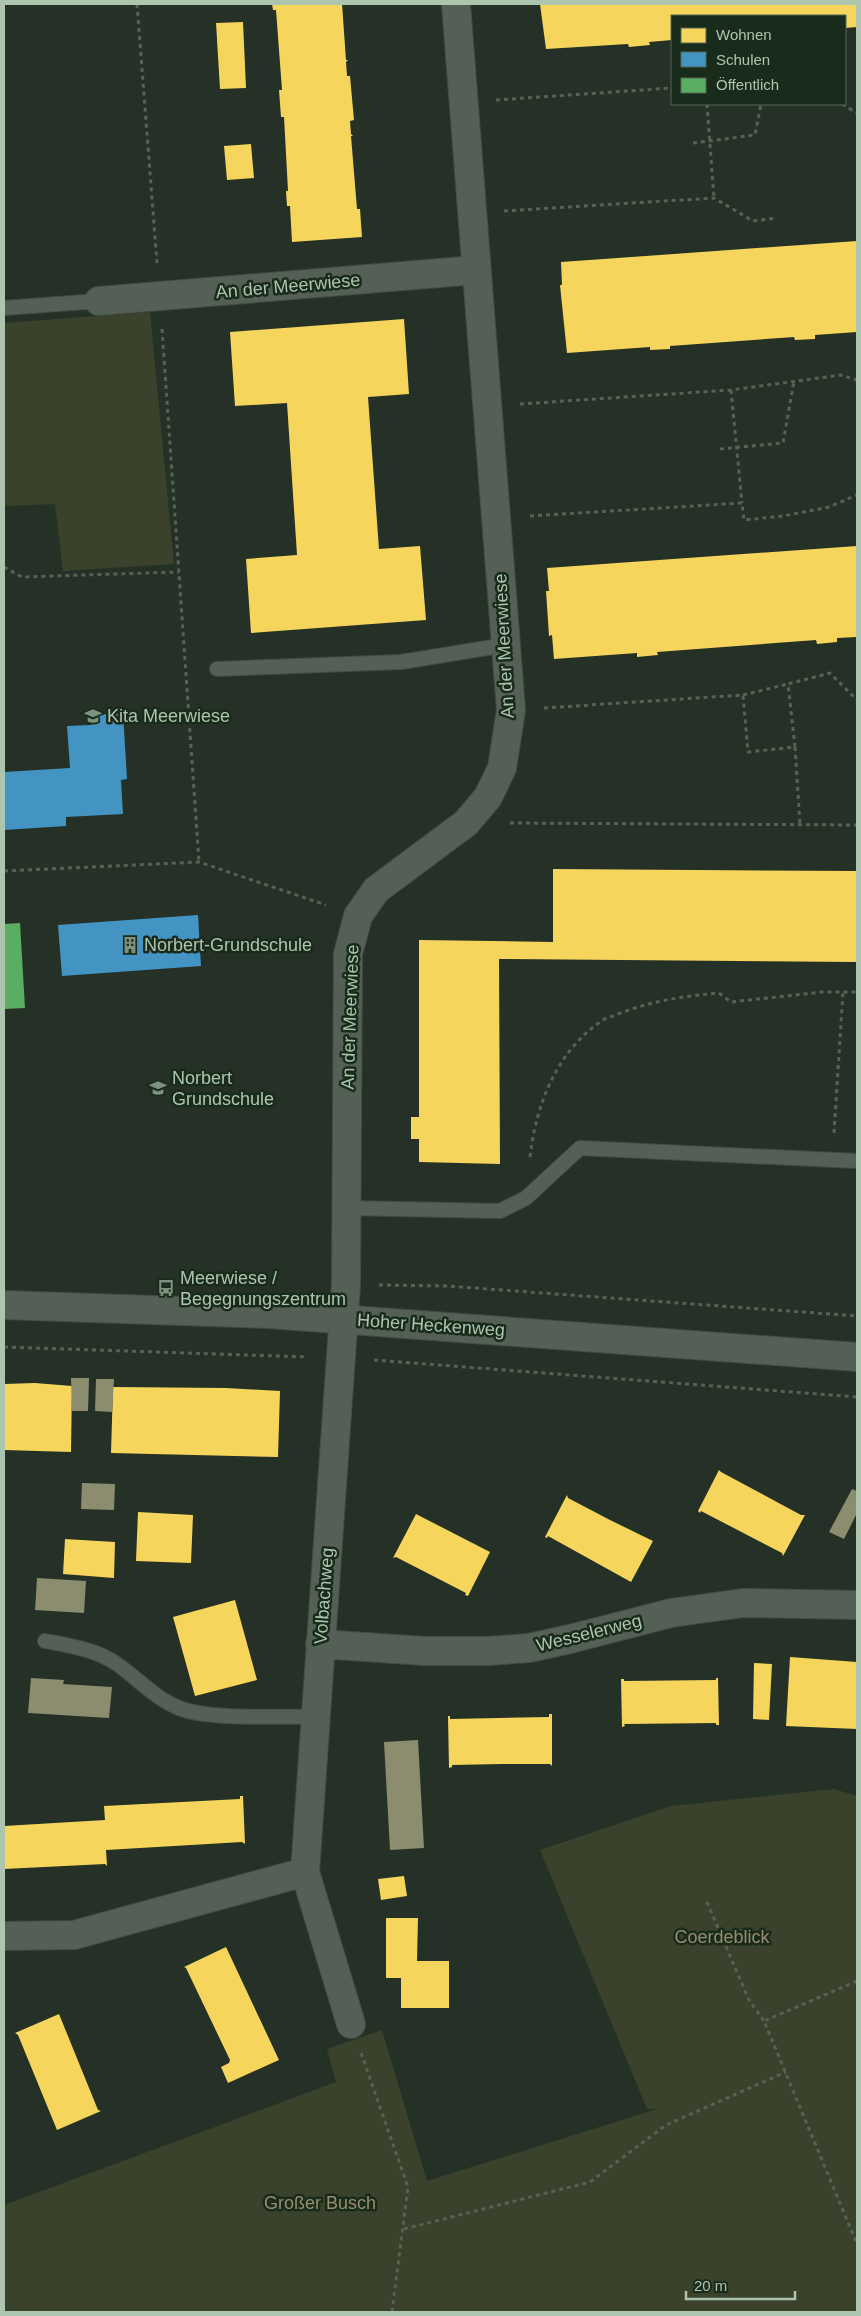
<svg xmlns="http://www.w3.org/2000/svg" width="861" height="2316" font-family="Helvetica,sans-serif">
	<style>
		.green { fill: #3a422c }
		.homes { fill: #f6d55c }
		.schools { fill: #4393c3 }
		.public { fill: #5aae61 }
		.industry { fill: #8c8c6e }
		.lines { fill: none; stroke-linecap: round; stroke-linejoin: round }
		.service-casing { stroke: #424c44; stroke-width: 16 }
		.minor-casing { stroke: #424c44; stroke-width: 30 }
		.tertiary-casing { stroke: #424c44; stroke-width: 30 }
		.path { stroke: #576156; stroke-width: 3; stroke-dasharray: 4 4; stroke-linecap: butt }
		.service { stroke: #546055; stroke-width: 14 }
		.minor { stroke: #546055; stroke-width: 28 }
		.tertiary { stroke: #546055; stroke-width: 28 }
		.labels { text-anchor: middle; stroke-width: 5; stroke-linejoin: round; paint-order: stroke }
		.street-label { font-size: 18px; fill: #adc4af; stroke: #192b1a }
		.poi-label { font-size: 18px; fill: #adc4af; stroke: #192b1a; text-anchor: start }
		.park-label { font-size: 18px; fill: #998d6d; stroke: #192b1a }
	</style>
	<rect width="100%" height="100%" fill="#253126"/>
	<g class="green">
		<path d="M 150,312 L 174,564 L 63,571 L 55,504 L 4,506 L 4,323 Z"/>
		<path d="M 834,1789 L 857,1796 L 857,2312 L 4,2312 L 4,2205 L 336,2082 L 327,2049 L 382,2030 L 427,2181 L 657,2109 L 647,2109 L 540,1850 L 671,1806 Z"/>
	</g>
	<g class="homes">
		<path d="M 272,4 L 342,4 L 346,60 L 348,60 L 346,62 L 347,76 L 350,76 L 354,120 L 350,121 L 351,134 L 353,136 L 351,136 L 357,209 L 360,209 L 362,237 L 292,242 L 290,206 L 287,206 L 286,191 L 288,191 L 284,117 L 281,117 L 279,90 L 282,90 L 276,10 L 273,10 Z"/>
		<path d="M 540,4 L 857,4 L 857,27 L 845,28 L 845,16 L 672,16 L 672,40 L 649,42 L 650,45 L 629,47 L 628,44 L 546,49 Z"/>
		<path d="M 243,22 L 246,88 L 220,89 L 216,23 Z"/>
		<path d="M 251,144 L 254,178 L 227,180 L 224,146 Z"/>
		<path d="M 857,241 L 857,332 L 815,335 L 815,339 L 795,340 L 794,337 L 670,346 L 670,349 L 650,350 L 650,347 L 567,353 L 560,285 L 562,285 L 561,262 Z"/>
		<path d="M 404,319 L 409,394 L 368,397 L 379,549 L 420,546 L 426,620 L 251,633 L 246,559 L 297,555 L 287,403 L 235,406 L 230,332 Z"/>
		<path d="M 857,546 L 857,637 L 837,638 L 837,642 L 817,644 L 816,640 L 657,652 L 658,655 L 637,657 L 637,653 L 554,659 L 552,635 L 549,636 L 546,591 L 549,591 L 547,568 Z"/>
		<path d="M 553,869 L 857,871 L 857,962 L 499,959 L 500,1164 L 419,1162 L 419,1139 L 411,1139 L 411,1117 L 419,1117 L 419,940 L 553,942 Z"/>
		<path d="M 35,1383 L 72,1386 L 71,1452 L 4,1450 L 4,1384 Z"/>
		<path d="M 113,1387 L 226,1388 L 280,1391 L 278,1457 L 111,1453 Z"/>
		<path d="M 719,1470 L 721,1472 L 801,1515 L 805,1515 L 783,1556 L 782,1553 L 701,1511 L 700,1513 L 698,1511 Z"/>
		<path d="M 567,1495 L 568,1498 L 610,1520 L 653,1541 L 631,1582 L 548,1536 L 547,1538 L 545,1537 Z"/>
		<path d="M 138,1512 L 193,1515 L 191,1563 L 136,1561 Z"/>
		<path d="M 416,1514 L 490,1552 L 468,1596 L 465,1595 L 466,1593 L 396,1557 L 393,1558 Z"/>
		<path d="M 65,1539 L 115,1542 L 114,1578 L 63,1574 Z"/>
		<path d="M 235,1600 L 257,1680 L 195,1696 L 173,1617 Z"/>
		<path d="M 790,1657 L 857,1662 L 857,1729 L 786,1726 Z"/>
		<path d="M 754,1663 L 772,1664 L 769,1720 L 753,1719 Z"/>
		<path d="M 716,1678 L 718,1678 L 719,1725 L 716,1725 L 716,1723 L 624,1724 L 625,1726 L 622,1727 L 621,1679 L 624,1679 L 624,1681 L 716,1680 Z"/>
		<path d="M 549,1714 L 552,1714 L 552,1766 L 550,1764 L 502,1764 L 452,1765 L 452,1767 L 449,1768 L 448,1716 L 450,1716 L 450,1719 L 549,1717 Z"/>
		<path d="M 240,1796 L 243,1796 L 245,1844 L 242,1842 L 106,1850 L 107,1866 L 105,1864 L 4,1869 L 4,1826 L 105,1820 L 104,1806 L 240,1799 Z"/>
		<path d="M 404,1876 L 407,1896 L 381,1900 L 378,1879 Z"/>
		<path d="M 386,1918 L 418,1918 L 417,1961 L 449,1961 L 449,2008 L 401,2008 L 401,1978 L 386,1978 Z"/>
		<path d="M 226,1947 L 279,2060 L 228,2083 L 221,2067 L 229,2063 L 230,2060 L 186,1968 L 184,1967 Z"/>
		<path d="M 59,2014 L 98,2110 L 101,2111 L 57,2130 L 18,2035 L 15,2033 Z"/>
	</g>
	<g class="schools">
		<path d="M 123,713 L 127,779 L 121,780 L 123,814 L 66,817 L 66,826 L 4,830 L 4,772 L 70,768 L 67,726 L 91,725 L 91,715 Z"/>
		<path d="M 198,915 L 201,966 L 62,976 L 58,925 Z"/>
	</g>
	<path class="public" d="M 20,923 L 25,1008 L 4,1009 L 4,924 Z"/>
	<g class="industry">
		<path d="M 71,1378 L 89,1378 L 88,1411 L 72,1411 Z"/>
		<path d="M 96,1379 L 114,1379 L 112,1412 L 95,1411 Z"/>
		<path d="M 82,1483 L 115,1484 L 114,1510 L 81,1509 Z"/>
		<path d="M 852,1489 L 857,1491 L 857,1513 L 844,1539 L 829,1532 Z"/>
		<path d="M 37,1578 L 86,1581 L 84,1613 L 35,1610 Z"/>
		<path d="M 31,1678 L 64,1680 L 63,1684 L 112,1687 L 109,1718 L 28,1713 Z"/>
		<path d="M 418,1740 L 424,1848 L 390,1850 L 384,1742 Z"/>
	</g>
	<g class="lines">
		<g class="service-casing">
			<g id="service">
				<path d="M 4,308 L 99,301"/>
				<path d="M 217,669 L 401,662 L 505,645"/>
				<path d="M 346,1208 L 500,1211 L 526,1198 L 580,1148 L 857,1161"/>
				<path d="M 45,1641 C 70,1646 95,1649 117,1664 C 138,1679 155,1698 179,1708 C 207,1720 282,1716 316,1717"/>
			</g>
		</g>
		<g class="minor-casing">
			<g id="minor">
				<path d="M 99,301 L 476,270"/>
				<path d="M 320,1644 L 425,1651 L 488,1651 L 529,1648 L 570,1639 L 671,1613 L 743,1603 L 857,1605"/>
				<path d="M 305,1872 L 351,2024"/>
				<path d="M 4,1936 L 74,1935 L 305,1872 L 346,1284 L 348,954 L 358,916 L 376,890 L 466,823 L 488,797 L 502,768 L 511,710 L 456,4"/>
			</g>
		</g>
		<g class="tertiary-casing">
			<path id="tertiary" d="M 4,1305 L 269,1314 L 857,1357"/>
		</g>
		<g class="path">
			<path d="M 137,4 L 157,263"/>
			<path d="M 496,100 L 672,88"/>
			<path d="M 707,104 L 714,198"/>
			<path d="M 842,104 L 857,113"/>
			<path d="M 693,143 L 755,135 L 761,104"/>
			<path d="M 504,211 L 714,198 L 753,221 L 777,218"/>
			<path d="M 162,329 L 199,862"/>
			<path d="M 731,390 L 742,503"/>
			<path d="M 520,404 L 731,390 L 841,375 L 857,380"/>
			<path d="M 720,449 L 783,443 L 794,381"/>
			<path d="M 530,516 L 742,503 L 744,520 L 783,516 L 829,507 L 857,495"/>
			<path d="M 4,567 L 22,577 L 179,572"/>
			<path d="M 743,695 L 788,684"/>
			<path d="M 544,708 L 743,695 L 748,752 L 795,747 L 788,684 L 830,673 L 857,700"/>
			<path d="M 795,747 L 800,824"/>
			<path d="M 510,823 L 857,825"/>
			<path d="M 4,871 L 199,862 L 326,905"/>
			<path d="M 834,1133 L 843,992"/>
			<path d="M 530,1157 C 536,1105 556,1053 600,1022 C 605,1018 612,1017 618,1014 C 651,1001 684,996 719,993 L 731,1002 L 823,992 L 857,992"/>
			<path d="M 379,1285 L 447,1286 L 857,1316"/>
			<path d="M 4,1347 L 308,1357"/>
			<path d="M 374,1360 L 857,1397"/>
			<path d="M 707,1902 L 749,2000 L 764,2021"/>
			<path d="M 857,1981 L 764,2021 L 857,2244"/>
			<path d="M 361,2053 L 408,2187 L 392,2312"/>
			<path d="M 404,2229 L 590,2182 L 666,2125 L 786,2072"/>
		</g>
		<use href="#service" class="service"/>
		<use href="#minor" class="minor"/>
		<use href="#tertiary" class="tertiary"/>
	</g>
	<defs>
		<g id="school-bare" transform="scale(1.35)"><path d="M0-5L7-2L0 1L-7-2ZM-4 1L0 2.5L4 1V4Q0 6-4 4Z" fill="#7d917f" stroke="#192b1a" stroke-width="2.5" paint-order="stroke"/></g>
		<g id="building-bare" transform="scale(1.35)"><path d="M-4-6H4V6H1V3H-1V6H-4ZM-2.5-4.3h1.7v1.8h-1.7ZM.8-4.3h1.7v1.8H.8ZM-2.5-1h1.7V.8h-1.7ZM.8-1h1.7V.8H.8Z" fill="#7d917f" stroke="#192b1a" stroke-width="2.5" paint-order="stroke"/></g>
		<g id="bus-bare" transform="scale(1.35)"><path d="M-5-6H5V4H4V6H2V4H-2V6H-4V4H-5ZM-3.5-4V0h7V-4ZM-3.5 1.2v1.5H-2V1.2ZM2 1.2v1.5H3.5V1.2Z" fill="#7d917f" stroke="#192b1a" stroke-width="2.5" paint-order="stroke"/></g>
	</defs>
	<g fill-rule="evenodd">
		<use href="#school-bare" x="93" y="716"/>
		<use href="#building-bare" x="130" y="945"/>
		<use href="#school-bare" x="158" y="1088"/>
		<use href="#bus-bare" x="166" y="1288"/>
	</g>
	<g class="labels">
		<g class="street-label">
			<text transform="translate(288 286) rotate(-5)" y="6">An der Meerwiese</text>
			<text transform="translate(504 646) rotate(-93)" y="6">An der Meerwiese</text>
			<text transform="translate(350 1017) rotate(-88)" y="6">An der Meerwiese</text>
			<text transform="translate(431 1325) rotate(4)" y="6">Hoher Heckenweg</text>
			<text transform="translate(324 1596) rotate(-86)" y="6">Volbachweg</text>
			<text transform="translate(589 1633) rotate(-14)" y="6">Wesselerweg</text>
		</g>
		<g class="poi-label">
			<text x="107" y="722">Kita Meerwiese</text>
			<text x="144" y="951">Norbert-Grundschule</text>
			<text x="172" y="1084">Norbert<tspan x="172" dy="21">Grundschule</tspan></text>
			<text x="180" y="1284">Meerwiese /<tspan x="180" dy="21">Begegnungszentrum</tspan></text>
		</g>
		<g class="park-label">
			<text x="722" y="1943">Coerdeblick</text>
			<text x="320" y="2209">Großer Busch</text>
		</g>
	</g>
	<rect width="861" height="2316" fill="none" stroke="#adc4af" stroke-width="10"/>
	<rect x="671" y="15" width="175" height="90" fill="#192b1a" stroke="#546856"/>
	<rect x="681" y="28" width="25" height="15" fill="#f6d55c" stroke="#546856"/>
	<text x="716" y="40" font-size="15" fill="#adc4af">Wohnen</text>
	<rect x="681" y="52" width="25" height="15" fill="#4393c3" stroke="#546856"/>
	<text x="716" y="65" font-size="15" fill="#adc4af">Schulen</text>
	<rect x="681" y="78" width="25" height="15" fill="#5aae61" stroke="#546856"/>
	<text x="716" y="90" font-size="15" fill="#adc4af">Öffentlich</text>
	<path d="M686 2291v8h109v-8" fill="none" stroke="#adc4af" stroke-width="2.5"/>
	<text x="694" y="2291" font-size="15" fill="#adc4af" stroke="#192b1a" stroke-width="4" paint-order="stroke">20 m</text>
</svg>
